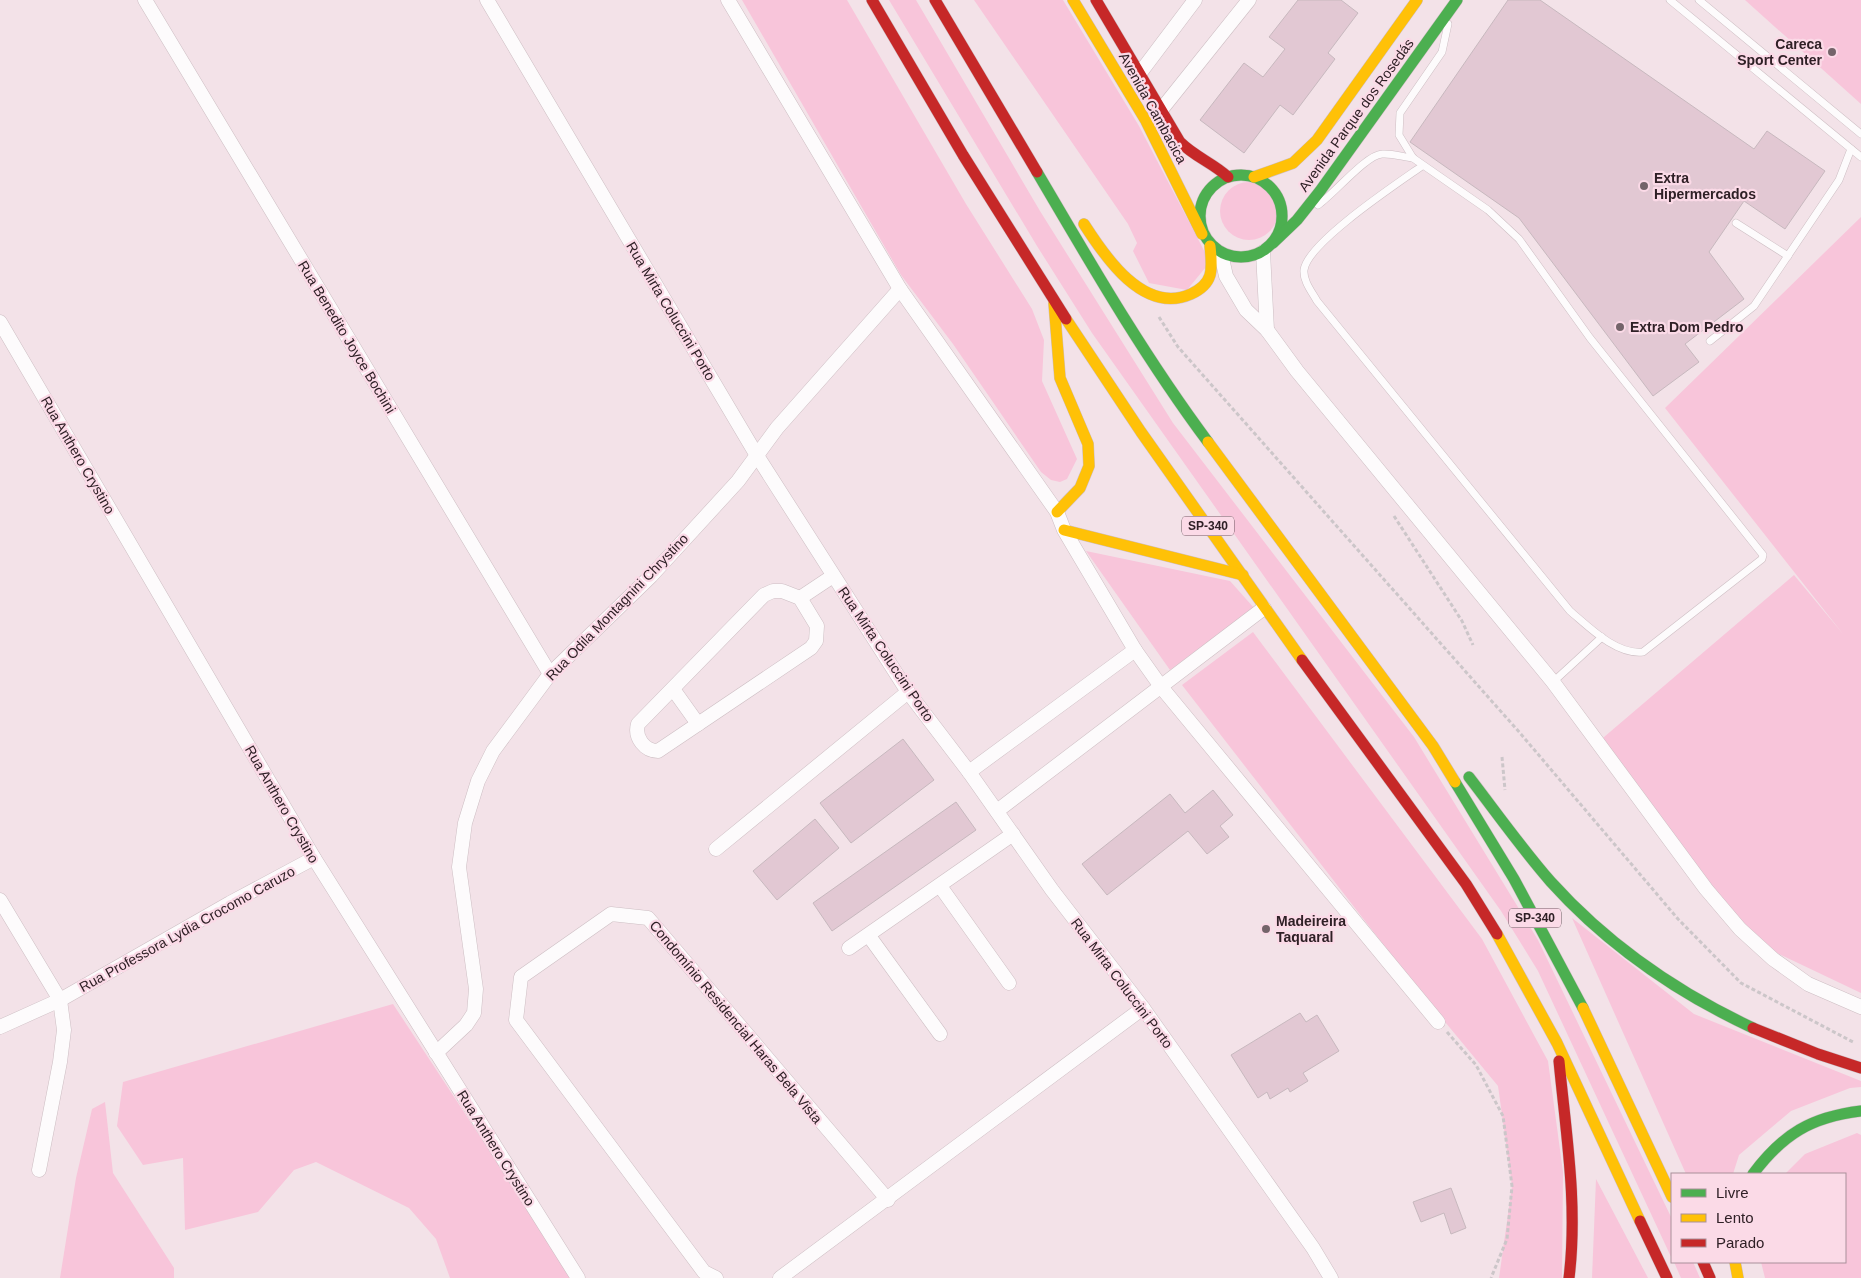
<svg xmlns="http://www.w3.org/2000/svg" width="1861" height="1278" font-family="Helvetica,sans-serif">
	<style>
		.green { fill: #f8c5da }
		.building { fill: #e2c8d3; stroke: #c7b8be }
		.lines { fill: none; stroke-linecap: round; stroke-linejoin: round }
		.lane-casing { stroke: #cdbec3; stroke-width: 8 }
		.street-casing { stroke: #cdbec3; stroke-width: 15 }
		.fast-casing { stroke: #cdbec3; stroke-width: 12 }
		.slow-casing { stroke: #cdbec3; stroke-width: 12 }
		.jam-casing { stroke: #cdbec3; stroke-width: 12 }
		.path { stroke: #ccc6c9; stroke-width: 3; stroke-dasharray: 4 2.5; stroke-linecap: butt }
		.lane { stroke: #fdfbfc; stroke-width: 7 }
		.street { stroke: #fdfbfc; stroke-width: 14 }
		.fast { stroke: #4caf50; stroke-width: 11 }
		.slow { stroke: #ffc107; stroke-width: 11 }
		.jam { stroke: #c62828; stroke-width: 11 }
		.poi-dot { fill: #74646a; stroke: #fbdae7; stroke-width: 2 }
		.labels { text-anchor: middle; stroke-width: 4.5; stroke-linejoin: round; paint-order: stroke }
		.shield { fill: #fbdae7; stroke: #6c5860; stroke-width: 1 }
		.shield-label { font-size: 12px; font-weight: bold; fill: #2f2026 }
		.poi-label { font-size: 14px; font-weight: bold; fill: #2f2026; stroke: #fbdae7; text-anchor: start }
		.street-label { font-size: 14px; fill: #2f2026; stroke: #fbdae7 }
	</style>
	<rect width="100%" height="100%" fill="#f3e2e8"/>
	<g class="green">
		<path d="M 742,0 L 847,0 L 966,204 L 1032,309 L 1044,340 L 1042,381 L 1077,459 L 1067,479 L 1060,482 L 1051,480 L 1041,472 L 953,344 L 901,275 Z"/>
		<path d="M 889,0 L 916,0 L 1040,211 L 1173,423 L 1414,737 L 1538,940 L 1672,1219 L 1672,1259 L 1538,971 L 1501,911 L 1092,333 L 1037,246 Z"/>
		<path d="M 974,0 L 1063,0 L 1139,126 L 1210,262 L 1187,290 L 1149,283 L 1133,251 L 1137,243 L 1128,224 Z"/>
		<path d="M 1745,0 L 1861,0 L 1861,104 Z"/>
		<circle cx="1249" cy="211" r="29"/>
		<path d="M 1861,217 L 1861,993 L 1754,942 L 1597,743 L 1794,575 L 1843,634 L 1665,408 Z"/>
		<path d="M 1086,551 L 1230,581 L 1254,608 L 1170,670 Z"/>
		<path d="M 1253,632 L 1482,939 L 1548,1061 L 1563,1172 L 1562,1278 L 1499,1278 L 1512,1186 L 1498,1086 L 1417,988 L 1182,685 Z"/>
		<path d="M 1572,918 L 1694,1014 L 1861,1081 L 1861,1087 L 1850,1088 L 1791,1111 L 1739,1155 L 1733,1174 L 1686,1174 Z"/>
		<path d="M 393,1004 L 573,1278 L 450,1278 L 436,1239 L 409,1208 L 316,1162 L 294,1170 L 258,1212 L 185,1230 L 183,1158 L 143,1165 L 117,1126 L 123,1082 Z"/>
		<path d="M 105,1102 L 113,1173 L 174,1268 L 174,1278 L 60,1278 L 76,1178 L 92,1109 Z"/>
		<path d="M 1857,1133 L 1861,1135 L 1861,1278 L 1765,1278 L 1761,1262 L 1845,1262 L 1845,1174 L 1785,1174 L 1805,1154 Z"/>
		<path d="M 1596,1179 L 1648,1278 L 1592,1278 Z"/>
		<path d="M 1674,1262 L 1693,1262 L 1700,1278 L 1681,1278 Z"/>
	</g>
	<g class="building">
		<path d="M 1298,0 L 1341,0 L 1358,13 L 1328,53 L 1335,59 L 1293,115 L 1280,105 L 1244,153 L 1200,120 L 1244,63 L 1263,77 L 1285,49 L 1269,37 Z"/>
		<path d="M 1508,0 L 1540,0 L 1754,149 L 1767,131 L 1825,171 L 1785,229 L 1744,201 L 1709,252 L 1744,299 L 1685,344 L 1699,362 L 1653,396 L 1519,218 L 1410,142 Z"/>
		<path d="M 903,739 L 934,780 L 851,843 L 820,803 Z"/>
		<path d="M 1213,790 L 1233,815 L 1220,826 L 1229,837 L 1207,854 L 1188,831 L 1107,895 L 1082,864 L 1170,794 L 1185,813 Z"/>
		<path d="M 956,802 L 976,830 L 832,931 L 813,903 Z"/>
		<path d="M 815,819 L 839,848 L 777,900 L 753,871 Z"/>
		<path d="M 1300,1013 L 1306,1022 L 1317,1015 L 1339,1051 L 1303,1073 L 1308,1081 L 1290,1092 L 1288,1088 L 1270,1099 L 1267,1092 L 1258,1098 L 1231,1055 Z"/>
		<path d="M 1451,1188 L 1466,1228 L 1451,1234 L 1444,1213 L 1421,1222 L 1413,1202 Z"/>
	</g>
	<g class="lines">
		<g class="lane-casing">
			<g id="lane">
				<path d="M 1670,0 L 1861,157"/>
				<path d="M 1699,0 L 1861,134"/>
				<path d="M 1422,166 C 1398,183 1307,243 1304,270 C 1303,281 1312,292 1317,301 L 1570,611 C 1589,627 1616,655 1643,652 L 1762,559 L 1763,555 L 1590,338 L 1519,239 L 1488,210 L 1413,158 L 1399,135 L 1400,113 L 1442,52 L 1448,24"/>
				<path d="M 1318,205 C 1334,194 1366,155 1382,154 C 1392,153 1403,157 1413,158"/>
				<path d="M 1736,223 L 1788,256"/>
				<path d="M 1710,341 L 1754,306 L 1839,180 L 1851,149"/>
				<path d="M 1553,682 L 1602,637"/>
			</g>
		</g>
		<g class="street-casing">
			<g id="street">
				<path d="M 145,0 L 550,674"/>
				<path d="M 487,0 L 756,454 L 908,692 L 969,772 L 1052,890 L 1143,1008 L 1313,1248 L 1331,1278"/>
				<path d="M 728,0 L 900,289 L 1057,512 L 1064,530 L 1135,650 L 1162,688 L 1438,1022"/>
				<path d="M 1140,73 L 1195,0"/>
				<path d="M 1161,110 L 1249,0"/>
				<path d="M 1263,252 L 1267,330"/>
				<path d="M 1221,254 L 1226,276 L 1246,310 L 1267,330 L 1297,371 L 1553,682 L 1706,889 L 1740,929 L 1773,959 L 1808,984 L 1861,1007"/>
				<path d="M 0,322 L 314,858 L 578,1278"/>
				<path d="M 773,591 L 782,591 L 800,598 L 817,626 L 816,641 L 811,648 L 658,751 C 645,751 634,738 638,724 L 764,595 Z"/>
				<path d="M 800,598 L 833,576"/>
				<path d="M 673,689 L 698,724"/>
				<path d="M 969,772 L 1135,650"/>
				<path d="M 997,811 L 1264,608"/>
				<path d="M 716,849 L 908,692"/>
				<path d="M 940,886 L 1009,983"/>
				<path d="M 0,900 L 60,1000 L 64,1030 L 60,1062 L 39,1170"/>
				<path d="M 869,936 L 940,1034"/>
				<path d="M 849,948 L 1013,834"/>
				<path d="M 0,1027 L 60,1000 L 230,903 L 314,858"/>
				<path d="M 436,1053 L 466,1025 L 474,1013 L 476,989 L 459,867 L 465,823 L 478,781 L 493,751 L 550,674 L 651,576 L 738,481 L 777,428 L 900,289"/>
				<path d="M 716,1278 L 704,1272 L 516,1020 L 521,977 L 611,914 L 648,918 L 888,1200"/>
				<path d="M 780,1278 L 1143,1008"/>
			</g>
		</g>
		<g class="fast-casing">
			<g id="fast">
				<path d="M 1037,172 C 1091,264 1144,356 1208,442"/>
				<circle cx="1241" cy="216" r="41"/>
				<path d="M 1273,243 L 1297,220 L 1320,191 L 1457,0"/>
				<path d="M 1469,777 C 1496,812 1522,849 1551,882 C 1607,944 1678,993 1753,1028"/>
				<path d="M 1455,782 L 1514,879 L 1583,1008"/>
				<path d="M 1753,1174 C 1783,1134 1811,1117 1861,1111"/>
			</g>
		</g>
		<g class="slow-casing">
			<g id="slow">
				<path d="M 1073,0 L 1146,121 L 1202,234"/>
				<path d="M 1254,177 L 1293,163 L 1317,140 L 1417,0"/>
				<path d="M 1084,224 C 1105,257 1144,315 1191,294 C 1215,283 1212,268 1210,246"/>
				<path d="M 1054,303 L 1060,378 L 1088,444 L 1089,466 L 1080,488 L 1057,512"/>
				<path d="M 1066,319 L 1141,432 L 1302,660"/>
				<path d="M 1208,442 L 1433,746 L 1455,782"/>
				<path d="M 1064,530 L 1243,575"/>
				<path d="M 1497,934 L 1557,1043 L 1640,1221"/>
				<path d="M 1583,1008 L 1672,1197"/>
				<path d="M 1735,1262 L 1738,1278"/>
			</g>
		</g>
		<g class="jam-casing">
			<g id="jam">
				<path d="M 872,0 L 963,155 L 1066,319"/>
				<path d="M 935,0 L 1037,172"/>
				<path d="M 1096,0 L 1180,142 C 1195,157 1213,163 1228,177"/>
				<path d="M 1302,660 L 1466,884 L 1497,934"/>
				<path d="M 1753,1028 L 1818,1054 L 1861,1068"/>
				<path d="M 1559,1061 C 1566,1134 1578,1205 1569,1278"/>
				<path d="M 1640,1221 L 1667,1278"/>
				<path d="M 1703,1262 L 1710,1278"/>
			</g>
		</g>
		<g class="path">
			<path d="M 1159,317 L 1178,347 L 1520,733 L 1678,919 L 1741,983 L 1853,1042"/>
			<path d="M 1394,516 L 1462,621 L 1473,645"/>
			<path d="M 1502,757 L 1505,790"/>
			<path d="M 1447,1032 L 1476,1065 L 1503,1116 L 1512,1186 L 1507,1239 L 1491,1278"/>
		</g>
		<use href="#lane" class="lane"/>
		<use href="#street" class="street"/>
		<use href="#fast" class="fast"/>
		<use href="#slow" class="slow"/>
		<use href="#jam" class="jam"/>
	</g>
	<g class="poi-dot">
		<circle cx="1832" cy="52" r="5"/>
		<circle cx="1644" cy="186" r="5"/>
		<circle cx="1620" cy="327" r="5"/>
		<circle cx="1266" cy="929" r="5"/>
	</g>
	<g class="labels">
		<g class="shield">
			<rect x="1182" y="516.5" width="52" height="19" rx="4"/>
			<rect x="1509" y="908.5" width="52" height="19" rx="4"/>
		</g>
		<g class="shield-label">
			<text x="1208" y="530">SP-340</text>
			<text x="1535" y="922">SP-340</text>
		</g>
		<g class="poi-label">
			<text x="1822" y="49" text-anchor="end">Careca<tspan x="1822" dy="16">Sport Center</tspan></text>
			<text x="1654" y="183">Extra<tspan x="1654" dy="16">Hipermercados</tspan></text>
			<text x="1630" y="332">Extra Dom Pedro</text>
			<text x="1276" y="926">Madeireira<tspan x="1276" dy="16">Taquaral</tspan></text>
		</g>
		<g class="street-label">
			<text transform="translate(1153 108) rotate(61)" y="5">Avenida Cambacica</text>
			<text transform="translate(1356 115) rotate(-54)" y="5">Avenida Parque dos Rosedás</text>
			<text transform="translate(671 311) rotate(59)" y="5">Rua Mirta Coluccini Porto</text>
			<text transform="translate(347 337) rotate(59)" y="5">Rua Benedito Joyce Bochini</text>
			<text transform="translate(78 455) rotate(60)" y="5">Rua Anthero Crystino</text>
			<text transform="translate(617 607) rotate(-46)" y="5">Rua Odila Montagnini Chrystino</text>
			<text transform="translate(886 654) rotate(56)" y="5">Rua Mirta Coluccini Porto</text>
			<text transform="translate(282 804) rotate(60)" y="5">Rua Anthero Crystino</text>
			<text transform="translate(187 929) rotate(-29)" y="5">Rua Professora Lydia Crocomo Caruzo</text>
			<text transform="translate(1122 983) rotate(53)" y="5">Rua Mirta Coluccini Porto</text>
			<text transform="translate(736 1022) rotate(50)" y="5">Condomínio Residencial Haras Bela Vista</text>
			<text transform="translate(496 1148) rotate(58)" y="5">Rua Anthero Crystino</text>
		</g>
	</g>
	<rect x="1671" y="1173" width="175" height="90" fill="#fbdae7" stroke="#a9909a"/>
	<rect x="1681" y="1189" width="25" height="8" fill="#4caf50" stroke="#a9909a"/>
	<text x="1716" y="1198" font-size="15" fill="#2f2026">Livre</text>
	<rect x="1681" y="1214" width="25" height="8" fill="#ffc107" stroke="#a9909a"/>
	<text x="1716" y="1223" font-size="15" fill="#2f2026">Lento</text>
	<rect x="1681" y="1239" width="25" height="8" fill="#c62828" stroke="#a9909a"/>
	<text x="1716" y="1248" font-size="15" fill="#2f2026">Parado</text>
</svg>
